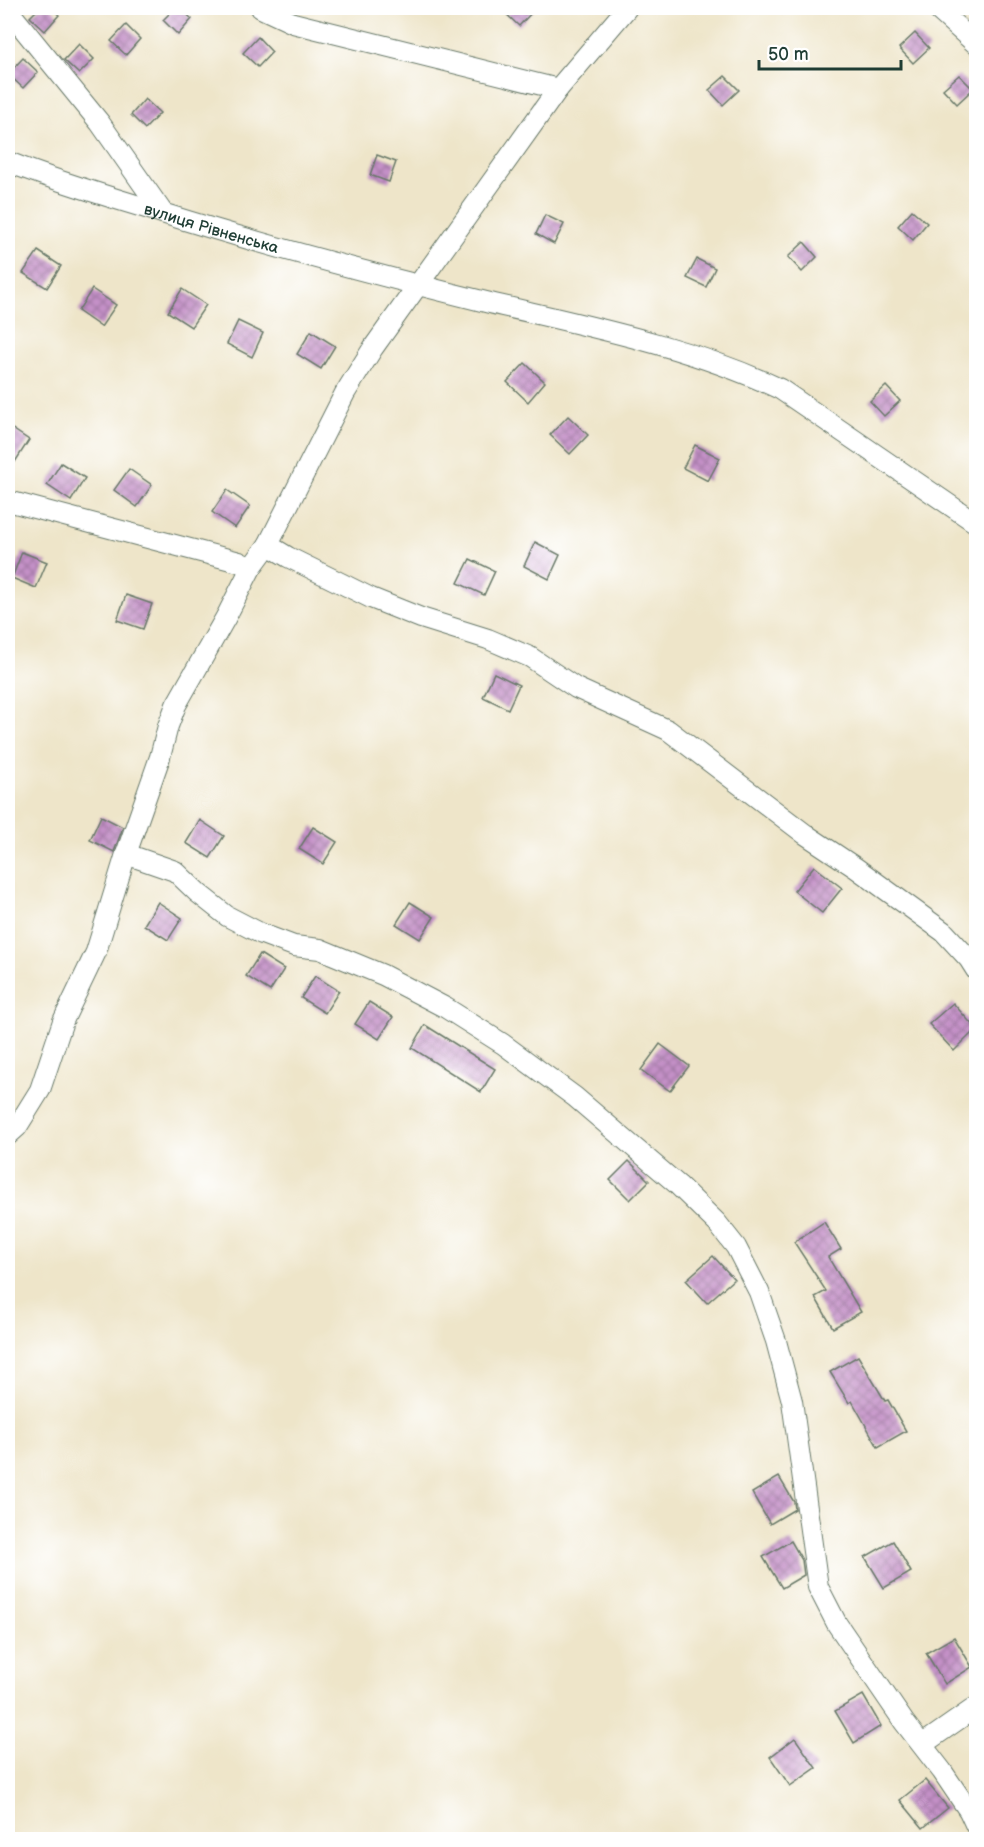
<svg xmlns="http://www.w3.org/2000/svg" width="984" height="1847" font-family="'Balsamiq Sans',sans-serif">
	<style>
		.building { fill: url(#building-cross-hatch) }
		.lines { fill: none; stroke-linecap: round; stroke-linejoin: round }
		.minor-casing { stroke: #677868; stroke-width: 22 }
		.minor { stroke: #fff; stroke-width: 20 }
		.labels { text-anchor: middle; stroke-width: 6; stroke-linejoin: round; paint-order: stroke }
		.street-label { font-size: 16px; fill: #1f3d34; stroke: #fff }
	</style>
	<defs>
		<pattern id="building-cross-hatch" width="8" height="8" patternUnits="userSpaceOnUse" patternTransform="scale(1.5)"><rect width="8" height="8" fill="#c490c7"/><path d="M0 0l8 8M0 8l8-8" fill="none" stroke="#9f77a2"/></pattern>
	</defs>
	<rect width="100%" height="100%" fill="#fff"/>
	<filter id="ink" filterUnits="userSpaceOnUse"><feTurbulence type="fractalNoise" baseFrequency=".0167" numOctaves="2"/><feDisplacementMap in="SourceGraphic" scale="12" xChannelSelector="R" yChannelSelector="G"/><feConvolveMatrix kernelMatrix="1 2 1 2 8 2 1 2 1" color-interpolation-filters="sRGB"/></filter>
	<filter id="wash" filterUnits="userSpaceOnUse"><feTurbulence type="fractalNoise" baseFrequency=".008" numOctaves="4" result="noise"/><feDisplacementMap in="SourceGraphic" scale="24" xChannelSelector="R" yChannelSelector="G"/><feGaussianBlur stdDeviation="1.35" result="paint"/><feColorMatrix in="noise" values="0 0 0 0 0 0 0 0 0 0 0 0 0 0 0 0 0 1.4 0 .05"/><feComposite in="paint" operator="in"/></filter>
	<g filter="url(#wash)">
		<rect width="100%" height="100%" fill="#eee5c9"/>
		<g id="blocks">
			<g class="building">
				<path d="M 39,8 L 51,8 L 59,15 L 45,31 L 30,17 Z"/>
				<path d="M 175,8 L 180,8 L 192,19 L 178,35 L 163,20 Z"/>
				<path d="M 500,8 L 536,8 L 519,26 Z"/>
				<path d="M 126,25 L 140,39 L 126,55 L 111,41 Z"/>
				<path d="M 915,33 L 929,48 L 913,63 L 899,48 Z"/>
				<path d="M 258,37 L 272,52 L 258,67 L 243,53 Z"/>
				<path d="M 79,44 L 94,59 L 79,74 L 64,60 Z"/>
				<path d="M 23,58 L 38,72 L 23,88 L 8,74 Z"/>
				<path d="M 959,75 L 973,89 L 957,104 L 943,89 Z"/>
				<path d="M 725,76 L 739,90 L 723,105 L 709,90 Z"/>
				<path d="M 145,99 L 160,113 L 145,129 L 131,115 Z"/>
				<path d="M 377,155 L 396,162 L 389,182 L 370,175 Z"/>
				<path d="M 912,210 L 927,223 L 913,240 L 898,226 Z"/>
				<path d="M 545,215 L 564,224 L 554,244 L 536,234 Z"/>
				<path d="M 804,242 L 817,257 L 802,272 L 788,257 Z"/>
				<path d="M 38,251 L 61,266 L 47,288 L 23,273 Z"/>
				<path d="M 697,259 L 715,268 L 706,287 L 687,278 Z"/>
				<path d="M 92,289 L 116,305 L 101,327 L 78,311 Z"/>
				<path d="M 182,289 L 206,305 L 191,327 L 168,312 Z"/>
				<path d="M 238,321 L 263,333 L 252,357 L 227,344 Z"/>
				<path d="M 311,331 L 335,346 L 321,369 L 297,354 Z"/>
				<path d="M 525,363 L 545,382 L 528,402 L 507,382 Z"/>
				<path d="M 886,386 L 900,401 L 884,416 L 870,401 Z"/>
				<path d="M 568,416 L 588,435 L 570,454 L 550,435 Z"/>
				<path d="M 8,426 L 29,440 L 8,473 Z"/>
				<path d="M 695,445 L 720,458 L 708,481 L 683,468 Z"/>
				<path d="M 61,463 L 85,478 L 71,501 L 47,485 Z"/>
				<path d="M 129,469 L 152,485 L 137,507 L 114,490 Z"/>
				<path d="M 227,490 L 250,506 L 235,528 L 212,512 Z"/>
				<path d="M 535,542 L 560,555 L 549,579 L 524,566 Z"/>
				<path d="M 22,552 L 47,562 L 36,588 L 12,578 Z"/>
				<path d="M 470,559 L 495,571 L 484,595 L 458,583 Z"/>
				<path d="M 126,595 L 152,604 L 143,629 L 117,620 Z"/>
				<path d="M 494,673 L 519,685 L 508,709 L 483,697 Z"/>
				<path d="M 101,816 L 123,827 L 114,852 L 90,840 Z"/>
				<path d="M 200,820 L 224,836 L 210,858 L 186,843 Z"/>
				<path d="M 313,827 L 337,842 L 323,864 L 299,849 Z"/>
				<path d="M 814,866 L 842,888 L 822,913 L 794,891 Z"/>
				<path d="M 158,902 L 182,918 L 168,940 L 144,925 Z"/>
				<path d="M 410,902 L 434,917 L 420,939 L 396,924 Z"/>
				<path d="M 260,954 L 284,969 L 270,991 L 246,976 Z"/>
				<path d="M 315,976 L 339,991 L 325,1013 L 301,998 Z"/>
				<path d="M 369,1002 L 393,1017 L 379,1039 L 355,1024 Z"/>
				<path d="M 953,1003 L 976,1029 L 954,1051 L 929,1024 Z"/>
				<path d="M 425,1025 L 495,1069 L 481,1092 L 412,1048 Z"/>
				<path d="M 660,1044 L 689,1066 L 670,1091 L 641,1070 Z"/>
				<path d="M 629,1161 L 649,1181 L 630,1200 L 610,1180 Z"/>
				<path d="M 824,1222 L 841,1249 L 828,1257 L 861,1312 L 833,1328 L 815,1297 L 826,1291 L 794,1242 Z"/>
				<path d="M 713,1256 L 734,1279 L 707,1303 L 686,1280 Z"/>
				<path d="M 858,1356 L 885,1401 L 888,1400 L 906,1431 L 878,1447 L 852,1401 L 849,1403 L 830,1372 Z"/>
				<path d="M 779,1477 L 794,1502 L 795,1509 L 770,1524 L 752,1493 Z"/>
				<path d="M 791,1541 L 802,1560 L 804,1575 L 782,1588 L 763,1557 Z"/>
				<path d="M 893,1541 L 911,1572 L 884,1588 L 865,1557 Z"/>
				<path d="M 954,1637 L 972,1667 L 945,1684 L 926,1653 Z"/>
				<path d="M 863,1695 L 881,1726 L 854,1743 L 835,1711 Z"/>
				<path d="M 795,1738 L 816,1768 L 790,1786 L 770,1757 Z"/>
				<path d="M 925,1780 L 948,1808 L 923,1828 L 900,1800 Z"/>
			</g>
		</g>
	</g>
	<g filter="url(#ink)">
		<use href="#blocks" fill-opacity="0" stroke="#677868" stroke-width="1.5"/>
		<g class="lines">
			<g class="minor-casing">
				<g id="minor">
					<path d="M 261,8 L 293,23 L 558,89"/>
					<path d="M 627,8 L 558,89 L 373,348 L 345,393 L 268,545 L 288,557 L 371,598 L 421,618 L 488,639 L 530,657 L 576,688 L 668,730 L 805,834 L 856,868 L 944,932 L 969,959 L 976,970"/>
					<path d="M 936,8 L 976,44"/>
					<path d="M 8,10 L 100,123 L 163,213"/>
					<path id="s1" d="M 8,162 C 58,182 110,197 162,213 C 270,247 380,276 490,303 C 587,326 689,346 780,389 L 976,523"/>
					<path d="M 8,501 L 239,562 L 251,568"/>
					<path d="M 126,854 L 175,871 L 198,893 L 227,916 L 262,934 L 294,946 L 320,949 L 383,975 L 446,1008 L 503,1044 L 575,1097 L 678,1185 L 717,1223 L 736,1247 L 759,1292 L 776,1341 L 792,1401 L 818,1587 L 837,1624 L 904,1722 L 942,1771 L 969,1811 L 976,1826"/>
					<path d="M 8,1135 L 17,1127 L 40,1090 L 63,1021 L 96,952 L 126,854 L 160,757 L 168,726 L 176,705 L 226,617 L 251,568 L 268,545"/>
					<path d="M 923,1744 L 976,1707"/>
				</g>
			</g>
			<use href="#minor" class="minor"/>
		</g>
	</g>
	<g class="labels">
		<g class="street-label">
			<text dy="6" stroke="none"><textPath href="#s1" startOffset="214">вулиця Рівненська</textPath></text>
		</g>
	</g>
	<rect width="984" height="1847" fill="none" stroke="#fff" stroke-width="30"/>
	<path d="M759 60v9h142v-9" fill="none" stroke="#1f3d34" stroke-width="3"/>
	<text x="768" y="60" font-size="18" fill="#1f3d34" stroke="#ffffff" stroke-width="4.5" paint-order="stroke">50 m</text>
</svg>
